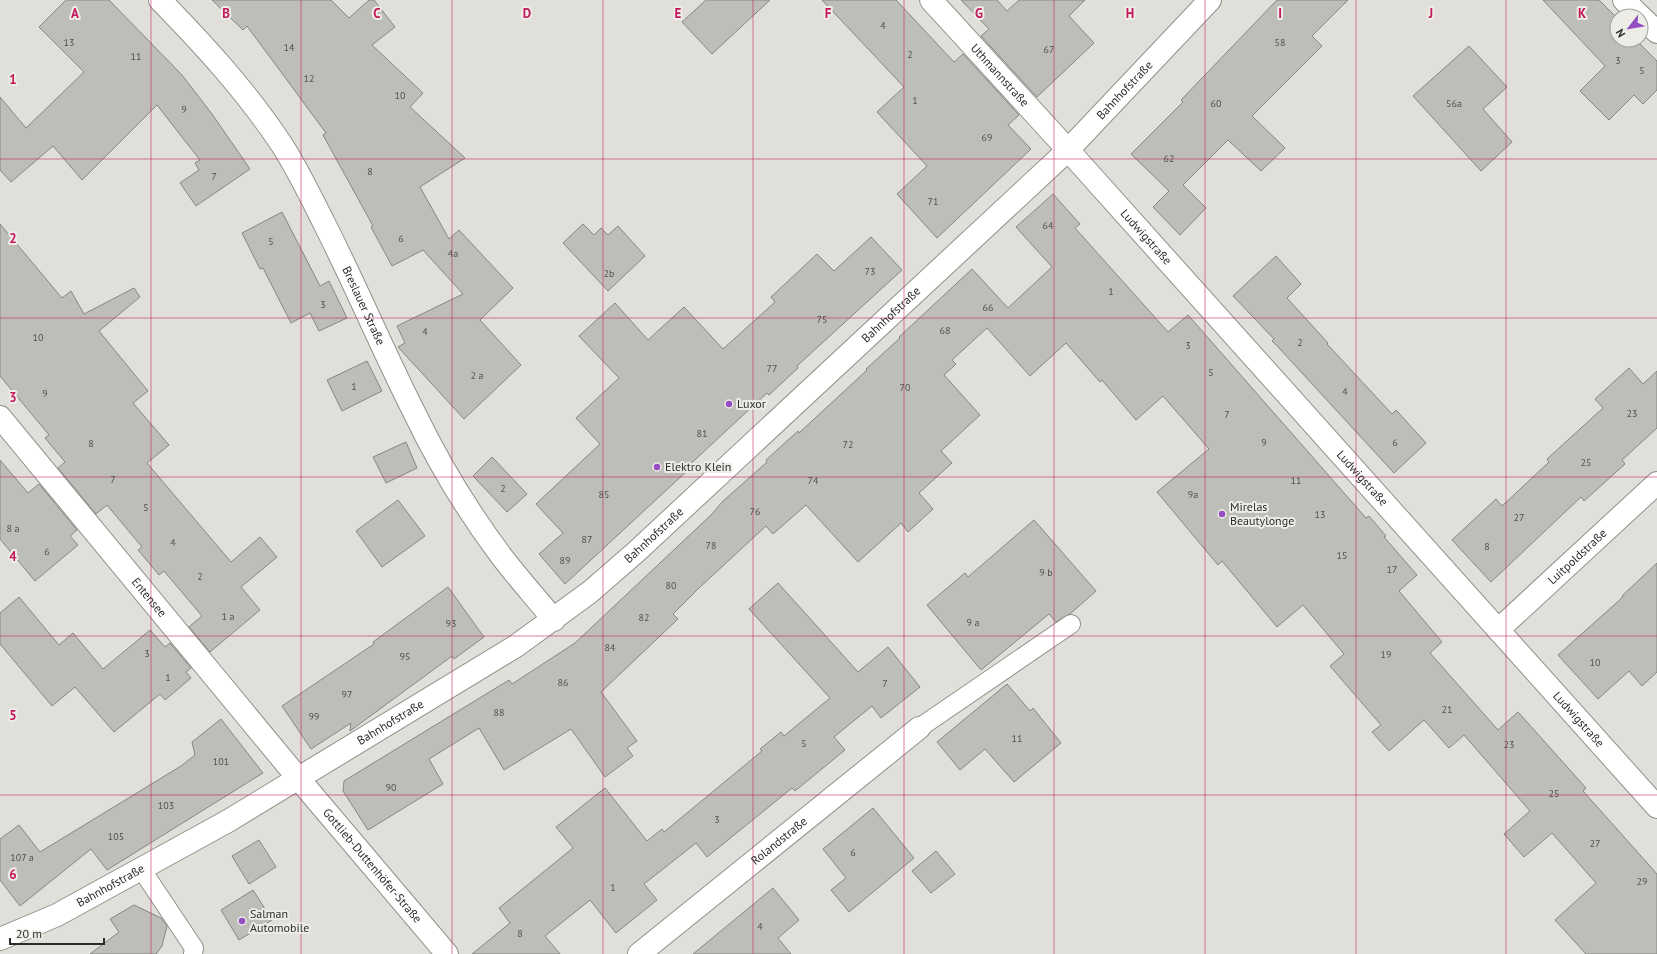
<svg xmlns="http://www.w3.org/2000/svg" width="1657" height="954" font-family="'PT Sans',sans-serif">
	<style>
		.building { fill: #bebeb8; stroke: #878781 }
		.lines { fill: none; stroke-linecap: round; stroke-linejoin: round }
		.service-casing { stroke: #91908a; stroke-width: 20 }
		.minor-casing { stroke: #91908a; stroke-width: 24 }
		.service { stroke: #fff; stroke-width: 18 }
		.minor { stroke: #fff; stroke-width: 22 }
		.grid { fill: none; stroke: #c2185b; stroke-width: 1; stroke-opacity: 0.55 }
		.poi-dot { fill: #944ec2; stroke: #edece6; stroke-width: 1.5 }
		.labels { text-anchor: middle; stroke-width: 4; stroke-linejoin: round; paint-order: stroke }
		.number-label { font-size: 10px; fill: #51514e }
		.street-label { font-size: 12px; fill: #2d2d2b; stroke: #edece6 }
		.poi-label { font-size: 12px; fill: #2d2d2b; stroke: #edece6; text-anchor: start }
		.grid-label { font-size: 13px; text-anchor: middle; font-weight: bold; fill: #c2185b; stroke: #edece6; stroke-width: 4; stroke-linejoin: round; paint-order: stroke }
	</style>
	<rect width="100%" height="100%" fill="#e0dfd9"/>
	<g class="building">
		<path d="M 66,0 L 109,0 L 182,75 L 212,114 L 250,169 L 196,206 L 180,183 L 199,170 L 195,163 L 200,160 L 157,105 L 82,180 L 53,146 L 11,182 L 0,170 L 0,97 L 26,128 L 84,72 L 39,27 Z"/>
		<path d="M 212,0 L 331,0 L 349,18 L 369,0 L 374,0 L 395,27 L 372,45 L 423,93 L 410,107 L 465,158 L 420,187 L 449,239 L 459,230 L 513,288 L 480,320 L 521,365 L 464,419 L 398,347 L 405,343 L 397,326 L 463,294 L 423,250 L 392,266 L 371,227 L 373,226 L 323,135 L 326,133 L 247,26 L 243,30 Z"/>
		<path d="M 706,0 L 770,0 L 712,54 L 682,22 Z"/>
		<path d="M 822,0 L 896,0 L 954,62 L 963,54 L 1019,115 L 1008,125 L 1031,149 L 937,238 L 897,194 L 927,166 L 877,112 L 904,87 Z"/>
		<path d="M 961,0 L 997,0 L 1007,11 L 1019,0 L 1085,0 L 1069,16 L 1094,43 L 1037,97 L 981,36 L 989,29 Z"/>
		<path d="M 1277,0 L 1348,0 L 1312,36 L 1322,46 L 1252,116 L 1285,148 L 1261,171 L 1228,140 L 1183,185 L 1206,208 L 1180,235 L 1153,207 L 1169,191 L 1131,154 L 1183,102 L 1181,100 Z"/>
		<path d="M 1543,0 L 1599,0 L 1617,18 L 1617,40 L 1636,40 L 1657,61 L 1657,90 L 1643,104 L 1634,95 L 1609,120 L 1580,91 L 1605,66 Z"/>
		<path d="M 1469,46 L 1507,87 L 1483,109 L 1512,142 L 1481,171 L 1413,96 Z"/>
		<path d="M 1053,194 L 1080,224 L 1075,228 L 1168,332 L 1188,315 L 1366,518 L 1369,516 L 1386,536 L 1384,537 L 1417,575 L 1399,591 L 1442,642 L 1430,653 L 1498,730 L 1518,712 L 1586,788 L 1583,791 L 1657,874 L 1657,954 L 1586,954 L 1555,920 L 1596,883 L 1552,833 L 1524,857 L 1504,834 L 1530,811 L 1464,735 L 1449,748 L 1424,720 L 1389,751 L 1372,732 L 1381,725 L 1330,666 L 1344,654 L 1303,605 L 1277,627 L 1222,561 L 1218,565 L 1157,492 L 1209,449 L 1163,396 L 1136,420 L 1102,380 L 1100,382 L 1066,343 L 1030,376 L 987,328 L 952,360 L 956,364 L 944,375 L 980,415 L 941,451 L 952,463 L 919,493 L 933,509 L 908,532 L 901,523 L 858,562 L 806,505 L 773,534 L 766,526 L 699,588 L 673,614 L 678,619 L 601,692 L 637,741 L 627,748 L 633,756 L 605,777 L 571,729 L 504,770 L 479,728 L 429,759 L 443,784 L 368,830 L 343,791 L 344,781 L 509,680 L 512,684 L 575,643 L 712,514 L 722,502 L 767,462 L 766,460 L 798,431 L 799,433 L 867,370 L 866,369 L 900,338 L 899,337 L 972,269 L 1008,308 L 1052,267 L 1016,227 Z"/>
		<path d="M 282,212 L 320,286 L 329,281 L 347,318 L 319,331 L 310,313 L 291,323 L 263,268 L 260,269 L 242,233 Z"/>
		<path d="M 0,224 L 62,298 L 71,291 L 84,314 L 134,288 L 140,297 L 99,331 L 148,391 L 133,403 L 169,445 L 147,463 L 231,562 L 260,537 L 277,557 L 241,587 L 260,610 L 210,652 L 189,627 L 202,616 L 164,571 L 159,575 L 138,550 L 142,547 L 107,505 L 96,514 L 58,468 L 65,462 L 45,438 L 49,435 L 0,376 Z"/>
		<path d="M 583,224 L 594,235 L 601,228 L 608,235 L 618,226 L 645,256 L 608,291 L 563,243 Z"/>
		<path d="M 871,237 L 902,270 L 797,366 L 798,368 L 769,395 L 767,393 L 685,469 L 687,471 L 565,584 L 539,554 L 563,533 L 536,504 L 600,444 L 576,418 L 619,378 L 579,336 L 615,303 L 648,340 L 684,307 L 723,349 L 775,302 L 771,297 L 817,254 L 834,271 Z"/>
		<path d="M 1276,256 L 1301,284 L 1287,298 L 1328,343 L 1327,344 L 1392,414 L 1396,410 L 1426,443 L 1394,473 L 1279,348 L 1272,341 L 1274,339 L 1233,296 Z"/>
		<path d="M 367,361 L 382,391 L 342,411 L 327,380 Z"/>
		<path d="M 1629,368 L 1643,384 L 1657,371 L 1657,428 L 1622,460 L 1625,464 L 1584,501 L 1581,497 L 1491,582 L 1452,540 L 1496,499 L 1502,506 L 1549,462 L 1547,459 L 1603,408 L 1595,399 Z"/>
		<path d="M 406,442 L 417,468 L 386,483 L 373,457 Z"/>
		<path d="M 492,457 L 527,494 L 507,512 L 473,476 Z"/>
		<path d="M 0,460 L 28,493 L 39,484 L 77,530 L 70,536 L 78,545 L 35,581 L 0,539 Z"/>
		<path d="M 398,500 L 425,536 L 382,567 L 356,531 Z"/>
		<path d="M 1034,520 L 1096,591 L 1070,614 L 1056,622 L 1049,614 L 981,670 L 927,605 L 965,573 L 968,577 Z"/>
		<path d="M 1657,563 L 1657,672 L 1642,686 L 1629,671 L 1598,699 L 1558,655 L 1623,597 L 1622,596 Z"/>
		<path d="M 778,583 L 858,672 L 888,647 L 920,687 L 881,718 L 872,706 L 834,737 L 845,750 L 795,791 L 792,788 L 707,857 L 696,843 L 644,884 L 657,900 L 616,933 L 590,900 L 545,936 L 560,954 L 472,954 L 510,923 L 499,908 L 573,848 L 556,827 L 605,788 L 647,841 L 662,829 L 664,832 L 762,751 L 760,749 L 781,732 L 784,736 L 830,698 L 749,609 Z"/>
		<path d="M 448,587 L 484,637 L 454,659 L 452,656 L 350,731 L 351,723 L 311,749 L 282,706 L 374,644 L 373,642 Z"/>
		<path d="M 19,597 L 59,645 L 73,633 L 103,669 L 150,630 L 165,647 L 170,643 L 191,668 L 186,672 L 191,678 L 165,700 L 160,694 L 114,732 L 75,687 L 52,706 L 0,644 L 0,613 Z"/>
		<path d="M 1007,684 L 1030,711 L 1033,708 L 1061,743 L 1014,782 L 985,749 L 960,770 L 937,742 Z"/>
		<path d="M 221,719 L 263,773 L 107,870 L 91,849 L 20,906 L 0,880 L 0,839 L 19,825 L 40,852 L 181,766 L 195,755 L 192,742 Z"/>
		<path d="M 873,808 L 914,858 L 849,912 L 831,890 L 846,878 L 823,849 Z"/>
		<path d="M 259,840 L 276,867 L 249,884 L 232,856 Z"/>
		<path d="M 936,851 L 955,874 L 931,893 L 912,871 Z"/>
		<path d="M 773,888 L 799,920 L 778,938 L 791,954 L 693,954 Z"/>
		<path d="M 253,890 L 272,920 L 239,940 L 221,910 Z"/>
		<path d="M 134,905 L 161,918 L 167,926 L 162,946 L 156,954 L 90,954 L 119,932 L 110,919 Z"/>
	</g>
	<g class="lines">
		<g class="service-casing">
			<g id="service">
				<path d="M 919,728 L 1071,624"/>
				<path d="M 142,870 L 194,948 L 193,954"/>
			</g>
		</g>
		<g class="minor-casing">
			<g id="minor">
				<path id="s1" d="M 160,0 C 204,45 247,92 282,145 C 298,170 311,197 324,223 C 356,286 383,351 415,414 C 439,464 469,513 502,557 C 518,578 537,599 554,620"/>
				<path id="s2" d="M 931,0 L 1068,150 L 1657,807"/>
				<path d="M 1624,0 L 1640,16"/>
				<path d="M 1641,17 L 1657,32"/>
				<path id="s3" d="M 0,417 L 298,778 L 447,954"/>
				<path id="s4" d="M 1498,630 L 1657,483"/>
				<path id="s5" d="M 0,939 L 57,915 L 228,821 L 516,646 L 590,592 L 636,552 L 1068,150 L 1210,0"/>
				<path id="s6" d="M 639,954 L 919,728"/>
			</g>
		</g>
		<use href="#service" class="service"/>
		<use href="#minor" class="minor"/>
	</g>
	<path class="grid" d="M 151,0 L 151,954M 301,0 L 301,954M 452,0 L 452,954M 603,0 L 603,954M 753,0 L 753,954M 904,0 L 904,954M 1054,0 L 1054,954M 1205,0 L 1205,954M 1356,0 L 1356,954M 1506,0 L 1506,954M 0,159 L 1657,159M 0,318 L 1657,318M 0,477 L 1657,477M 0,636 L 1657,636M 0,795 L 1657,795"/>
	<g class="poi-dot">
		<circle cx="729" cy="404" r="4"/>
		<circle cx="657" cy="467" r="4"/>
		<circle cx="1222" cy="514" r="4"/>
		<circle cx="242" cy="921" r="4"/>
	</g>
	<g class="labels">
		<g class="number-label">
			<text x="883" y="29">4</text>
			<text x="69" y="46">13</text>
			<text x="1280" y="46">58</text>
			<text x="289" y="51">14</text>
			<text x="1049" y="53">67</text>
			<text x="910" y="58">2</text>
			<text x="136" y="60">11</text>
			<text x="1618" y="64">3</text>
			<text x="1642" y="74">5</text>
			<text x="309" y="82">12</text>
			<text x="400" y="99">10</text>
			<text x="915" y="104">1</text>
			<text x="1216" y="107">60</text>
			<text x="1454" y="107">56a</text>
			<text x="184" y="113">9</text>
			<text x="987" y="141">69</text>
			<text x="1169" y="162">62</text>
			<text x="370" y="175">8</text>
			<text x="214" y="180">7</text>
			<text x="933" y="205">71</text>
			<text x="1048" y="229">64</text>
			<text x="401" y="242">6</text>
			<text x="271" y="245">5</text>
			<text x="453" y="257">4a</text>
			<text x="870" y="275">73</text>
			<text x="609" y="277">2b</text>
			<text x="1111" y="295">1</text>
			<text x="323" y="308">3</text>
			<text x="988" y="311">66</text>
			<text x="822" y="323">75</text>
			<text x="945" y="334">68</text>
			<text x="425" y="335">4</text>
			<text x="38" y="341">10</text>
			<text x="1300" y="346">2</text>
			<text x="1188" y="349">3</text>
			<text x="772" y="372">77</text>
			<text x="1211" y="376">5</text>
			<text x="477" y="379">2 a</text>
			<text x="354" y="390">1</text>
			<text x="905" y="391">70</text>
			<text x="1345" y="395">4</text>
			<text x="45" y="397">9</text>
			<text x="1632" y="417">23</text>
			<text x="1227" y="418">7</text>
			<text x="702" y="437">81</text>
			<text x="1264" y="446">9</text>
			<text x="1395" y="446">6</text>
			<text x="91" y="447">8</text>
			<text x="848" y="448">72</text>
			<text x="1586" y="466">25</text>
			<text x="113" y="483">7</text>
			<text x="813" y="484">74</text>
			<text x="1296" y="484">11</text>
			<text x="503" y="492">2</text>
			<text x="604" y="498">85</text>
			<text x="1193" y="498">9a</text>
			<text x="146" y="511">5</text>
			<text x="755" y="515">76</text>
			<text x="1320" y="518">13</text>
			<text x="1519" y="521">27</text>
			<text x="13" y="532">8 a</text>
			<text x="587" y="543">87</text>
			<text x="173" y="546">4</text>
			<text x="711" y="549">78</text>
			<text x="1487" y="550">8</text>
			<text x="47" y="555">6</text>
			<text x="1342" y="559">15</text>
			<text x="565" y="564">89</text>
			<text x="1392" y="573">17</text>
			<text x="1046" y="576">9 b</text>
			<text x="200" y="580">2</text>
			<text x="671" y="589">80</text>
			<text x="228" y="620">1 a</text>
			<text x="644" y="621">82</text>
			<text x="973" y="626">9 a</text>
			<text x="451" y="627">93</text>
			<text x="610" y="651">84</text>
			<text x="147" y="657">3</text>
			<text x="1386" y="658">19</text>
			<text x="405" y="660">95</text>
			<text x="1595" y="666">10</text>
			<text x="168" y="681">1</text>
			<text x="563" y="686">86</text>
			<text x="885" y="687">7</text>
			<text x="347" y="698">97</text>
			<text x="1447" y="713">21</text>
			<text x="499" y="716">88</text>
			<text x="314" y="720">99</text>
			<text x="1017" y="742">11</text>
			<text x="804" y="747">5</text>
			<text x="1509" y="748">23</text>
			<text x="221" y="765">101</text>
			<text x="391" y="791">90</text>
			<text x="1554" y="797">25</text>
			<text x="166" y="809">103</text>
			<text x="717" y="823">3</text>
			<text x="116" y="840">105</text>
			<text x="1595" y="847">27</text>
			<text x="853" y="856">6</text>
			<text x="22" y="861">107 a</text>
			<text x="1642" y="885">29</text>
			<text x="613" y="891">1</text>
			<text x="760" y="930">4</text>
			<text x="520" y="937">8</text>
		</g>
		<g class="street-label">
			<text dy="4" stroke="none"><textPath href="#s2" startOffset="102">Uthmannstraße</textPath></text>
			<text dy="4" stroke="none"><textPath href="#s5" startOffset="1419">Bahnhofstraße</textPath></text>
			<text dy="4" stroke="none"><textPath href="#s2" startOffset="320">Ludwigstraße</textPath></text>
			<text dy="4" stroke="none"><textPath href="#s1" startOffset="370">Breslauer Straße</textPath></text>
			<text dy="4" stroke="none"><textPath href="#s5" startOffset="1095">Bahnhofstraße</textPath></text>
			<text dy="4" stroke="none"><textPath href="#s2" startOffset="644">Ludwigstraße</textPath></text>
			<text dy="4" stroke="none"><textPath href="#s5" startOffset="771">Bahnhofstraße</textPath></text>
			<text dy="4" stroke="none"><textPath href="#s4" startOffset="108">Luitpoldstraße</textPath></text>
			<text dy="4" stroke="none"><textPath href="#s3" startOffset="234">Entensee</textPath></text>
			<text dy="4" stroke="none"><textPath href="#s2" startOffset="968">Ludwigstraße</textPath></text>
			<text dy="4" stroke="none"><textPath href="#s5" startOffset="447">Bahnhofstraße</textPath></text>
			<text dy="4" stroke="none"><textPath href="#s6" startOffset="180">Rolandstraße</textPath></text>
			<text dy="4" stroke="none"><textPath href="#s3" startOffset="583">Gottlieb-Duttenhöfer-Straße</textPath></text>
			<text dy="4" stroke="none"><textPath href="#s5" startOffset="123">Bahnhofstraße</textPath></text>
		</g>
		<g class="poi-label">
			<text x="737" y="408">Luxor</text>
			<text x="665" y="471">Elektro Klein</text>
			<text x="1230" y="511">Mirelas<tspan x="1230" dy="14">Beautylonge</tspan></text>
			<text x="250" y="918">Salman<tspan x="250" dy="14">Automobile</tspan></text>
		</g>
	</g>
	<g class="grid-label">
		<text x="75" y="18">A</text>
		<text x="226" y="18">B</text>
		<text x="377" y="18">C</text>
		<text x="527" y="18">D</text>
		<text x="678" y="18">E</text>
		<text x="828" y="18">F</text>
		<text x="979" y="18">G</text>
		<text x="1130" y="18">H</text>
		<text x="1280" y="18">I</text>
		<text x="1431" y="18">J</text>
		<text x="1582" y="18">K</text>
		<text x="13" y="84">1</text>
		<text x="13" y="243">2</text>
		<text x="13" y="402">3</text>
		<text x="13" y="561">4</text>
		<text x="13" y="720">5</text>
		<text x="13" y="879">6</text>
	</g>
	<g transform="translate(1629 28) rotate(239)"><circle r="19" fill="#edece6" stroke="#a0a09b"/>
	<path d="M0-3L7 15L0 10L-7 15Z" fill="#944ec2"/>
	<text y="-6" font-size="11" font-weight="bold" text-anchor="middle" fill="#2d2d2b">N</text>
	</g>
	<path d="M10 938v6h94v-6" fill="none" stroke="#2d2d2b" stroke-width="2"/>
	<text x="16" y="938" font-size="12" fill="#2d2d2b" stroke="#edece6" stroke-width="3" paint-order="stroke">20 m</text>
</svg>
